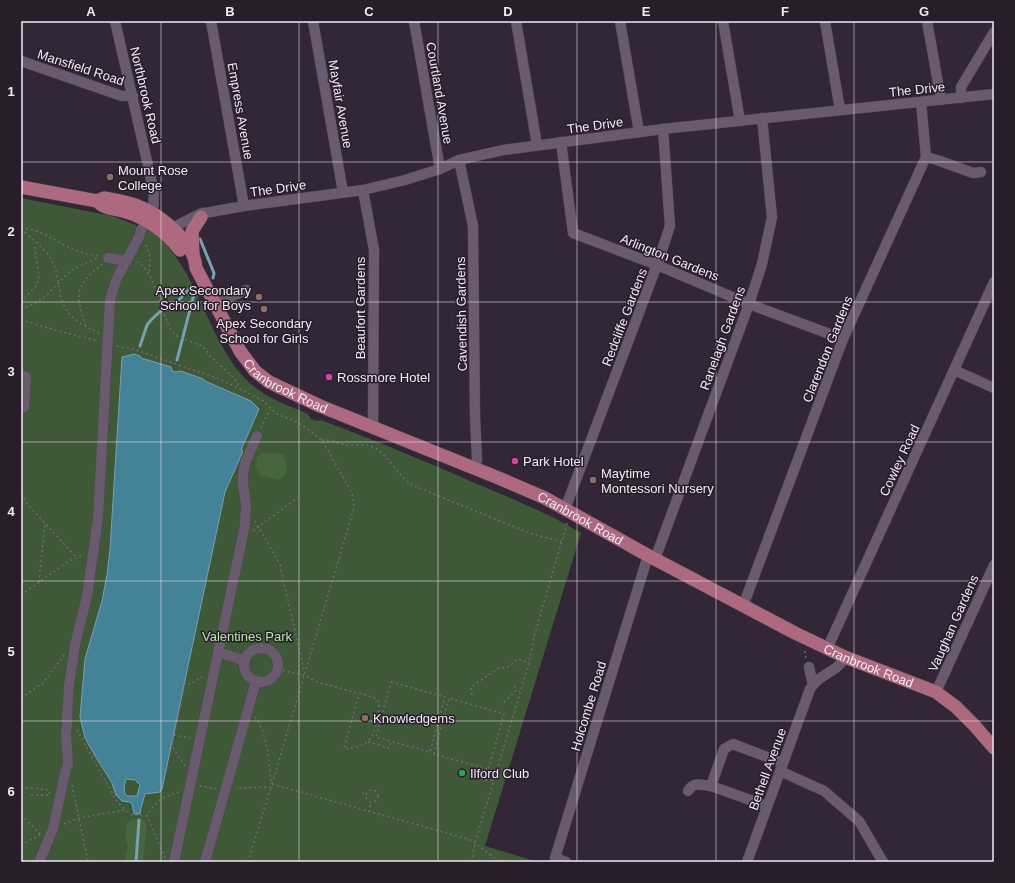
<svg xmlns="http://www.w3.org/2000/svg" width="1015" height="883" font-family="Helvetica,sans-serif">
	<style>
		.green { fill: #3f5938 }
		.forest { fill: #47663e }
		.water { fill: #438297; stroke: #78a1b3; fill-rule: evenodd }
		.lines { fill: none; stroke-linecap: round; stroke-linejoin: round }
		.stream { stroke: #78a1b3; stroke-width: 3 }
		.minor-casing { stroke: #4e4451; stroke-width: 11 }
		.major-casing { stroke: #4e4451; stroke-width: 14 }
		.path { stroke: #736876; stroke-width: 1.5; stroke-dasharray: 2 3; stroke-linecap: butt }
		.minor { stroke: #695b6d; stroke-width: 10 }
		.major { stroke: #ac697f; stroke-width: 13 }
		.grid { fill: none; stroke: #f2eaf4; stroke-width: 1; stroke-opacity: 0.55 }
		.education-dot { fill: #8d6e63; stroke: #291d2b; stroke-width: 1.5 }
		.hotel-dot { fill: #d1479c; stroke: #291d2b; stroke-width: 1.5 }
		.leisure-dot { fill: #2e9e5b; stroke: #291d2b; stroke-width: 1.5 }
		.labels { text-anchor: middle; stroke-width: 3; stroke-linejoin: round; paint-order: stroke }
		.street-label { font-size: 13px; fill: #f2eaf4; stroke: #291d2b }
		.poi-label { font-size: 13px; fill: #f2eaf4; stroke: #291d2b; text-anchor: start }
		.park-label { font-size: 13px; fill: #b5e8a7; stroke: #291d2b }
		.neatline { fill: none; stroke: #f2eaf4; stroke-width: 1.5 }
		.grid-label { font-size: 13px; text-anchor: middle; font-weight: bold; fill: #f2eaf4 }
	</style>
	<rect width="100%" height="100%" fill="#332636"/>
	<path class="green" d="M 21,198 L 112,216 L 136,225 L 137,228 C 141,229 146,229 149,230 C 156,234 163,241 168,247 C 200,284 209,336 241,374 C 260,396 282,403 308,414 L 311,419 L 318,421 L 321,420 C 375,440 429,463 482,486 C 515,500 550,514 581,533 L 485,846 L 538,862 L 21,862 Z"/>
	<g class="forest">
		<path d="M 262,453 L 282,454 C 288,462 288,468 284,477 L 278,480 L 261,475 L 256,467 L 257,457 Z"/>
		<path d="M 132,819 L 142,819 L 147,824 L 143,862 L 125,862 L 126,854 L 128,848 L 125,837 L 127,823 Z"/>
	</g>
	<path class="water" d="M 134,354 L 140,356 L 141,358 L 171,367 L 172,371 L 176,372 L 181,371 L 203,379 L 205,381 L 251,401 L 259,409 L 241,450 L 243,451 L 225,492 L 162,789 L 160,792 L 145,794 L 141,808 L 140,814 L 134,814 L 132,804 L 130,802 L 122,801 L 116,795 L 112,783 L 94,754 L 85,738 L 80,717 L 85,659 L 102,601 L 107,575 L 110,549 L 122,357 ZM 126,779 L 135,780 L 140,785 L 137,796 L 127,796 C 122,791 125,785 126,779 Z"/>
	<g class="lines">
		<g class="stream">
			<path d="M 200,239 L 214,273 L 213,278"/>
			<path d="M 140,346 L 147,325 L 151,320 L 166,306 L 170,303 L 177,302 L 190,288 L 194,288 L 194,294 L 177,360"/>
			<path d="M 136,862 L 139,820"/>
		</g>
		<g class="minor-casing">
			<g id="minor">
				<path d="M 211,21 L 244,206"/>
				<path d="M 313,21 L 343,192"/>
				<path d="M 414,21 L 440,169"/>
				<path d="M 516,21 L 537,145"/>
				<path d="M 620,21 L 639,132"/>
				<path d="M 723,21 L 740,121"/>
				<path d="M 825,21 L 840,110"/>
				<path d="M 927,21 L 941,100"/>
				<path d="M 21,61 L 122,96 L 133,96"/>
				<path d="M 961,98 L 961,87 L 994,32"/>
				<path d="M 561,142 L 573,233 L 657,265 L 749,304 L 843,339"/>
				<path d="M 926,157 L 937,160 L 973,173 L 981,172"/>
				<path d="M 459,160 L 473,226 L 475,416 L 477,460 L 473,467"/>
				<path d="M 363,190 L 374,250 L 373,428"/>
				<path d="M 168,232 L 178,225 L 202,213 L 205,213 L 244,206 L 363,190 L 405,180 L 440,169 L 459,160 L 503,150 L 663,129 L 994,94"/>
				<path d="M 108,258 L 127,261"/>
				<path d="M 215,304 L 246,290"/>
				<path d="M 954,370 L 994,388"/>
				<path d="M 21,375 L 26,377 L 24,407"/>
				<path d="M 565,509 L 657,265 L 670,226 L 663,129"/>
				<path d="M 655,559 L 749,304 L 762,264 L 772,217 L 762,118"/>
				<path d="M 743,606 L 843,339 L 926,157 L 921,102"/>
				<circle cx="261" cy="665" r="17"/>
				<path d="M 827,649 L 994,282"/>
				<path d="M 218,652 L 245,661"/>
				<path d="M 809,667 L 813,685"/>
				<path d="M 936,692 L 994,565"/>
				<path d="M 780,771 L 824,791 L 859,821 L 883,862"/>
				<path d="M 688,791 C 694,781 701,785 711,786"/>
				<path d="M 767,806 L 711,786 L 724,749 L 733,744 L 783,763"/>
				<path d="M 39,862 L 53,829 L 65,773 L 68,764 L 66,734 L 67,726 L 67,717 L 69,685 L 75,645 L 87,596 L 98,518 L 110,299 L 117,278 L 139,237 L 141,230 L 153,214 L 154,192 L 115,21"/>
				<path d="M 174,862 L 245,525 L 246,505 L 243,484 L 243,474 L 245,463 L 257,436"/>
				<path d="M 205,862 L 256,681"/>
				<path d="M 566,862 L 555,858 L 646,562 L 649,556"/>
				<path d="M 747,862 L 810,689 C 819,673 836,674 845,657"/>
			</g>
		</g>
		<g class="major-casing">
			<g id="major">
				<path d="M 21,187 L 97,201 C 105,210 116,208 126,212 C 147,218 167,233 180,250"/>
				<path id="s1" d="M 97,201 L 104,198 C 116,200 127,202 138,206 C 160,214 195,243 196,268 L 240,351 L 255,371 L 269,382 L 320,406 L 501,479 L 545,498 L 649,556 L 795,633 L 845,657 L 936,692 L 956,707 L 974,725 L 994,748"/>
				<path d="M 193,254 L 192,231 L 201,217"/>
			</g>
		</g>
		<g class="path">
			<path d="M 21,228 C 38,229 53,239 68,247 C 77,252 88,254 98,256"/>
			<path d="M 21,229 C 32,239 49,251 54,265 C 58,274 58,284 60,293 C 64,315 79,324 99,333"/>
			<path d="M 146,245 L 150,257 L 149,274"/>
			<path d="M 137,262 C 156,269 160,319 175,335 L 202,346 L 206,350 L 210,356 L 234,378 L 241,389"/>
			<path d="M 21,302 L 37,285 L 39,276 L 34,243"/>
			<path d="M 21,309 L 34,304 L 46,296 L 67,274 L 75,268 L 98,258"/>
			<path d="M 21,320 L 62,332 L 98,341"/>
			<path d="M 86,326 C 74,293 76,286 102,264"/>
			<path d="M 117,346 L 133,349 L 219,379 L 262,400 L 277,414 L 299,423 L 322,440 L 352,493 L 354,503 L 353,511 L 271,787 L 236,788"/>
			<path d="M 261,428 L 270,409"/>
			<path d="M 322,440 C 330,439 338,444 346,445 C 355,446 364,443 373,447 C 390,455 397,477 414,486 L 532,534 L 562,542"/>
			<path d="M 21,494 L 28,505 L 77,558"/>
			<path d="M 255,521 L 282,568"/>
			<path d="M 253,531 L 298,497"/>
			<path d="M 281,570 L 304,670"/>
			<path d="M 39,582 L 45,524"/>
			<path d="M 21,595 L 69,561 L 82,555"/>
			<path d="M 805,651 L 806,659"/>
			<path d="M 278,669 L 306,676 L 317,682 L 373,697 C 376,699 378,700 379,704 C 381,710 374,735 370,739 C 363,747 353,749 344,748 L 359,694"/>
			<path d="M 391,682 L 445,697 L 430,752 L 376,737 Z"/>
			<path d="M 514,686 L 517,690"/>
			<path d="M 472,695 L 471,687 L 499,668 L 508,667 L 518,659 L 529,663"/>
			<path d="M 21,698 L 43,683 L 64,655"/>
			<path d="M 504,702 L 517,690 L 520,691"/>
			<path d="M 255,717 C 268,736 269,760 271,782"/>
			<path d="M 77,730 L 116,800 L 125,810"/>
			<path d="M 174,735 L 190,738"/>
			<path d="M 368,742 L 389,748 L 391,741"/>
			<path d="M 185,766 L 172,746 L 185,684 L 190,684 L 202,677"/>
			<path d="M 487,769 L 434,754 L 449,698 L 504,714 L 489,767 L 487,769 L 484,778 L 486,780 L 493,781"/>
			<path d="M 272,784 L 468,839 C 480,845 489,855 501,862"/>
			<path d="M 72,785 L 88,862"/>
			<path d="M 200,786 L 216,789"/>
			<path d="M 21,787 L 49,790 L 50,795"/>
			<circle cx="372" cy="796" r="6"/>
			<path d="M 362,793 L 366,794"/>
			<path d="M 31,795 L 49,795"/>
			<path d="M 369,812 L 371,802"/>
			<path d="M 21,815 L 40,834"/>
			<path d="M 64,824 L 79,818 L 125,810 L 132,815 L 147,816"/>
			<path d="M 21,845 L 41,834"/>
			<path d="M 165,858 L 147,816 C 155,800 163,798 179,792"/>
			<path d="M 248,862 L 271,787"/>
			<path d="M 472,862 L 475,843 L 529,663 L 534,637 L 567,523"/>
		</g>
		<use href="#minor" class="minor"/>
		<use href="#major" class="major"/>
	</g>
	<path class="grid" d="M 161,21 L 161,862M 299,21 L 299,862M 438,21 L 438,862M 577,21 L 577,862M 716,21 L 716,862M 854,21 L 854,862M 21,162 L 994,162M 21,302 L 994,302M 21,442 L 994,442M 21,581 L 994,581M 21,721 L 994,721"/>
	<g class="education-dot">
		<circle cx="110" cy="177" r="4"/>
		<circle cx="259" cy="297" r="4"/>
		<circle cx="264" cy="309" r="4"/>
		<circle cx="593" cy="480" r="4"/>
		<circle cx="365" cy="718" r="4"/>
	</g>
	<g class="hotel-dot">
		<circle cx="329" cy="377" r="4"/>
		<circle cx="515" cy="461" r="4"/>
	</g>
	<circle class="leisure-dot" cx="462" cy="773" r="4"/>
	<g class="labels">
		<g class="street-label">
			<text transform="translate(81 67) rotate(18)" y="5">Mansfield Road</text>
			<text transform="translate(917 89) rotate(-6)" y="5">The Drive</text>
			<text transform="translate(440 93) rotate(80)" y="5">Courtland Avenue</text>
			<text transform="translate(146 95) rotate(77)" y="5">Northbrook Road</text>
			<text transform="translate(341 104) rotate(80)" y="5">Mayfair Avenue</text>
			<text transform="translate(241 111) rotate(80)" y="5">Empress Avenue</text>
			<text transform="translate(595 125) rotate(-8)" y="5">The Drive</text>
			<text transform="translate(278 188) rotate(-8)" y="5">The Drive</text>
			<text transform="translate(670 257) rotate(22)" y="5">Arlington Gardens</text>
			<text transform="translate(360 308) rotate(-90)" y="5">Beaufort Gardens</text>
			<text transform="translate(461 314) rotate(-91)" y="5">Cavendish Gardens</text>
			<text transform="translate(624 317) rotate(-69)" y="5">Redcliffe Gardens</text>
			<text transform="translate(722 338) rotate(-70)" y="5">Ranelagh Gardens</text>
			<text transform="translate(827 349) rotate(-68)" y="5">Clarendon Gardens</text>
			<text dy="5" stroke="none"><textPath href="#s1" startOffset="284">Cranbrook Road</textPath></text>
			<text transform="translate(899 460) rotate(-65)" y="5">Cowley Road</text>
			<text dy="5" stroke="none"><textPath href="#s1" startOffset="608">Cranbrook Road</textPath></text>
			<text transform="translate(953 623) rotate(-66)" y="5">Vaughan Gardens</text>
			<text dy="5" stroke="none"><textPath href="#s1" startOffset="932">Cranbrook Road</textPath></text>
			<text transform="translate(588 706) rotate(-73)" y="5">Holcombe Road</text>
			<text transform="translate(767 769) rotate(-70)" y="5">Bethell Avenue</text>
		</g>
		<g class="poi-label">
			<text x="118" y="175">Mount Rose<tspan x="118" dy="15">College</tspan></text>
			<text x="251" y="295" text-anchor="end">Apex Secondary<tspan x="251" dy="15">School for Boys</tspan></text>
			<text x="264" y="328" text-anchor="middle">Apex Secondary<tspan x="264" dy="15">School for Girls</tspan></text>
			<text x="337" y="382">Rossmore Hotel</text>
			<text x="523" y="466">Park Hotel</text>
			<text x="601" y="478">Maytime<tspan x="601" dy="15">Montessori Nursery</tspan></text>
			<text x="373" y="723">Knowledgems</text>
			<text x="470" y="778">Ilford Club</text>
		</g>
		<g class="park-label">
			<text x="247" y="641">Valentines Park</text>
		</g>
	</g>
	<rect width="1015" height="883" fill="none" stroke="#291d2b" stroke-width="44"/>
	<rect x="22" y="22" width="971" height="839" class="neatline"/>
	<g class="grid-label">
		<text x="91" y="16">A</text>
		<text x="230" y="16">B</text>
		<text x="369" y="16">C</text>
		<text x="508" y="16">D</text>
		<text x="646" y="16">E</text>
		<text x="785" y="16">F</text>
		<text x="924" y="16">G</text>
		<text x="11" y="96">1</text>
		<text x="11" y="236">2</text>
		<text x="11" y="376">3</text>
		<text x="11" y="516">4</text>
		<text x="11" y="656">5</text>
		<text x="11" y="796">6</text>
	</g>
</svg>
